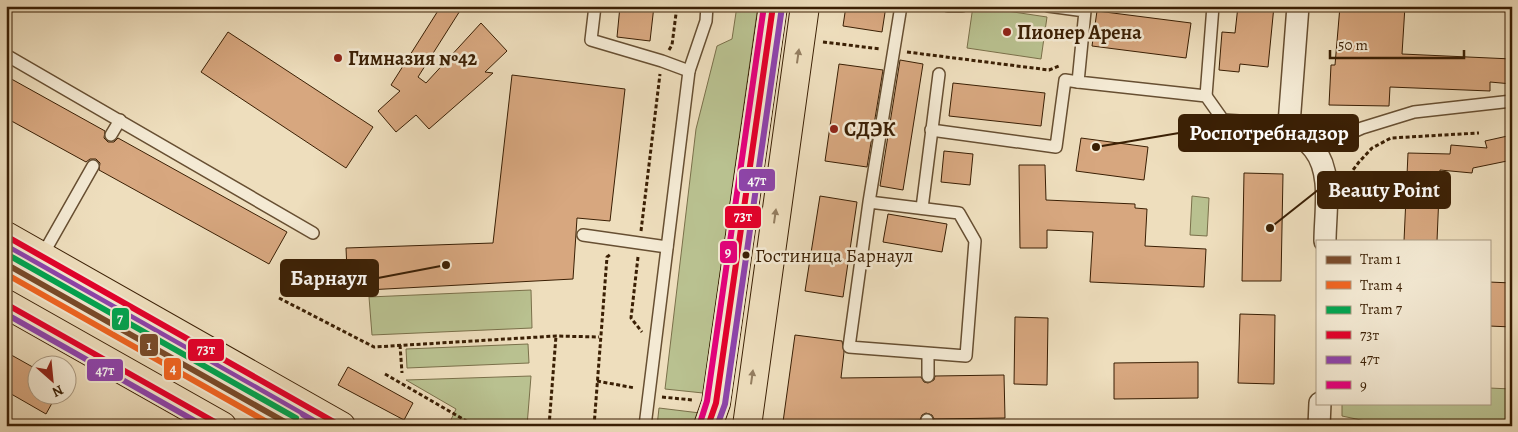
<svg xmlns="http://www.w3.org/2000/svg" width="1518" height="432" font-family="Alegreya,serif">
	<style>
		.green { fill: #b9c190; stroke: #7a704a }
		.building { fill: #d7a77f; stroke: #3a1f04 }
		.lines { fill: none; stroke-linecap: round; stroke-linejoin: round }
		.service-casing { stroke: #674f32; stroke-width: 14 }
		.minor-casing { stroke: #674f32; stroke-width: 24 }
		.primary-casing { stroke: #3a1f04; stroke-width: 30 }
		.path { stroke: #3a1f04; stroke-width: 3; stroke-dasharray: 4 2.5; stroke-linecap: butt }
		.service { stroke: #f4ead4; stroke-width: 11 }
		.minor { stroke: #f4ead4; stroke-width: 21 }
		.primary { stroke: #eedebd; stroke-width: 28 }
		.bus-1-casing { stroke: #f4ead4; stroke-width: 10 }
		.bus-2-casing { stroke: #f4ead4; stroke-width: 10 }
		.bus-3-casing { stroke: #f4ead4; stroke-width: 10 }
		.bus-1 { stroke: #e4002b; stroke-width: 6 }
		.bus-2 { stroke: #8e44ad; stroke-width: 6 }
		.bus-3 { stroke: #e5007d; stroke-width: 6 }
		.tram-1-casing { stroke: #f4ead4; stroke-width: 10 }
		.tram-2-casing { stroke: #f4ead4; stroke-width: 10 }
		.tram-3-casing { stroke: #f4ead4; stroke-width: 10 }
		.tram-1 { stroke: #7a4b2a; stroke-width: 6 }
		.tram-2 { stroke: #f26522; stroke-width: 6 }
		.tram-3 { stroke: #00a651; stroke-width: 6 }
		.oneway { fill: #947e60 }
		.poi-dot { fill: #8f2418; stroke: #f4ead4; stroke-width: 2 }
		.bus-dot { fill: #3a1f04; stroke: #f4ead4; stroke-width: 2 }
		.labels { text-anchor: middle; stroke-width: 5; stroke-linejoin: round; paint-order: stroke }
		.bus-label { font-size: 19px; fill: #3a1f04; stroke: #f4ead4; text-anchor: start }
		.poi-label { font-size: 20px; font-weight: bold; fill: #3a1f04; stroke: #f4ead4; text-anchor: start }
		.leader { fill: none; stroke: #3a1f04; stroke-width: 2 }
		.callout-dot { fill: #3a1f04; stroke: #f4ead4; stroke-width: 2 }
		.callout { fill: #3a1f04; stroke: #3a1f04; stroke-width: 2 }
		.callout-label { font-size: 21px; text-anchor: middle; font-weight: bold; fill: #fff }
		.line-badge { stroke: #f4ead4; stroke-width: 2 }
		.badge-label { font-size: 14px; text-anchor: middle; font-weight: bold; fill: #fff }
	</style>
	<rect width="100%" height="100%" fill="#eedebd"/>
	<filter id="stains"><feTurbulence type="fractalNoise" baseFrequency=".004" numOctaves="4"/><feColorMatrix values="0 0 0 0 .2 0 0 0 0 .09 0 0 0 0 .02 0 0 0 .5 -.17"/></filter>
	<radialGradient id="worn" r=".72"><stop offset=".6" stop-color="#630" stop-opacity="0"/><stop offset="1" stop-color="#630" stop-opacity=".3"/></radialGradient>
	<g class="green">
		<path d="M 737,6 L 758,6 L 703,393 L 665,389 L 696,129 L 717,46 L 732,39 Z"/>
		<path d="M 973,6 L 1047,17 L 1041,59 L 967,48 Z"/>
		<path d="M 1192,196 L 1209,198 L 1207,236 L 1190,235 Z"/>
		<path d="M 531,290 L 532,328 L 372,335 L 369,297 Z"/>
		<path d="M 528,344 L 529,363 L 407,368 L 406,349 Z"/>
		<path d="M 531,376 L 527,426 L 448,426 L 456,409 L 406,380 Z"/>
		<path d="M 1489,388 L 1512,389 L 1512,426 L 1389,426 L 1342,416 L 1342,403 L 1489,403 Z"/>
		<path d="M 659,408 L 700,413 L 697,426 L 657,426 Z"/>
	</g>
	<g class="building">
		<path d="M 441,6 L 463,6 L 418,77 L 426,83 L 481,23 L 507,51 L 485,72 L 493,73 L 429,129 L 416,115 L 396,132 L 378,111 L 400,91 L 391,85 Z"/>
		<path d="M 620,6 L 654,6 L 650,41 L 617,37 Z"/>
		<path d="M 846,6 L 886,6 L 882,32 L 843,26 Z"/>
		<path d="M 1238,6 L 1274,6 L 1268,67 L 1240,64 L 1239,72 L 1219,70 L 1222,32 L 1235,33 Z"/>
		<path d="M 1340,6 L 1405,6 L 1402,54 L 1512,59 L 1512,84 L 1490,82 L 1490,91 L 1390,87 L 1389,106 L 1329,105 L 1331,65 L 1335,65 Z"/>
		<path d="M 1097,11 L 1191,23 L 1186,58 L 1092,46 Z"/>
		<path d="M 228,32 L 373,127 L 346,168 L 201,72 Z"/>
		<path d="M 900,60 L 923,64 L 903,190 L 880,186 Z"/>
		<path d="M 839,64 L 883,70 L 867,167 L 825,161 Z"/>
		<path d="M 512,75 L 625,89 L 610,221 L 577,218 L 573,279 L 348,291 L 346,248 L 493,243 Z"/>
		<path d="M 6,76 L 105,131 L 104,138 L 108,142 L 114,142 L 118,138 L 287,232 L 269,264 L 99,170 L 100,163 L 96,159 L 90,159 L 86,162 L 6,118 Z"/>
		<path d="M 953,83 L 1045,93 L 1041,126 L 949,116 Z"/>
		<path d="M 1512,135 L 1512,160 L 1473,168 L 1472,173 L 1440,170 L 1437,241 L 1404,241 L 1408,153 L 1450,154 L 1451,145 L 1487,148 L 1485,141 Z"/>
		<path d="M 1081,138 L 1148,147 L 1144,180 L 1076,171 Z"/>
		<path d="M 944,151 L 973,154 L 970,185 L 941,182 Z"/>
		<path d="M 1019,165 L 1045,165 L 1046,200 L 1135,204 L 1135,208 L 1147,209 L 1145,246 L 1206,249 L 1204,287 L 1090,282 L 1093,232 L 1047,230 L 1047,248 L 1020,248 Z"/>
		<path d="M 1244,173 L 1283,174 L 1281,281 L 1242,281 Z"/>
		<path d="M 820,196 L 857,202 L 843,297 L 805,291 Z"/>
		<path d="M 888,214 L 947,224 L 942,252 L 883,242 Z"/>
		<path d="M 1489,282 L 1512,283 L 1512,327 L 1489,326 Z"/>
		<path d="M 1240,314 L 1275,315 L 1274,384 L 1238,383 Z"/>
		<path d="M 1015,317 L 1048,318 L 1047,385 L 1014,384 Z"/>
		<path d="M 795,335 L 842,341 L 844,352 L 841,378 L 921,377 L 924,382 L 928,383 L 934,380 L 935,376 L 1004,375 L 1005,418 L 934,419 L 932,415 L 926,413 L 922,415 L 920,420 L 783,422 Z"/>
		<path d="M 6,352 L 38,370 L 38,394 L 57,394 L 46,414 L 6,391 Z"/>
		<path d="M 1198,362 L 1198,398 L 1114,399 L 1114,363 Z"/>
		<path d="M 348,367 L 413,403 L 404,420 L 338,385 Z"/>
	</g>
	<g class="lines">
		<g class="service-casing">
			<g id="service">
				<path d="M 595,6 L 591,40 L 662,61 L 689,71"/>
				<path d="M 948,6 L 962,6"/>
				<path d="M 1048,6 L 1085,11 L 1078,82 L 1206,96 L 1223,120 L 1289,124"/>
				<path d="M 6,55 L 313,233"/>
				<path d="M 1206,96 L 1213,6"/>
				<path d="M 931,130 L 1056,147 L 1065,80 L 1078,82"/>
				<path d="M 111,135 L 120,120"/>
				<path d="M 1315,149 L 1362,128 L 1414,112 L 1512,101"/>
				<path d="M 869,202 L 959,213 L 975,241 L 966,356 L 849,347 L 869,202 L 901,6"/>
				<path d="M 922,208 L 939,74"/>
				<path d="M 583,235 L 667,247"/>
				<path d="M 42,256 L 93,166"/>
				<path d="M 928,354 L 928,376"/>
				<path d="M 927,420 L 928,426"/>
				<path d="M 645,426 L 689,71 L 706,21 L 707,6"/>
			</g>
		</g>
		<g class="minor-casing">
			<g id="minor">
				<path d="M 1298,6 L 1289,124 C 1297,132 1307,140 1314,149 C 1333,173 1325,212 1325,241"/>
				<path d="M 1319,426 L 1320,403"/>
			</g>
		</g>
		<g class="primary-casing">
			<g id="primary">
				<path d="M 6,236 L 341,426"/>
				<path d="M 6,304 L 222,426"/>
				<path d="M 708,426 L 716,403 L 773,6"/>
				<path d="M 747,426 L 805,6"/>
			</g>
		</g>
		<g class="path">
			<path d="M 823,42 L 881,49"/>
			<path d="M 669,50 L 672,45 L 677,6"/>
			<path d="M 907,52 L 1049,70 L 1059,66"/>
			<path d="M 1347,188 L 1350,174 L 1359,162 L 1372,148 L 1391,138 L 1479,133"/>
			<path d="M 641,231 L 660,74"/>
			<path d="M 638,257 L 631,318 L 642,332"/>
			<path d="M 279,298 L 374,347 L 556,336 L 599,337"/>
			<path d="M 400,345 L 402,373"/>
			<path d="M 385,374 L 475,426"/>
			<path d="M 597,381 L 635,388"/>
			<path d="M 662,397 L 693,400"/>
			<path d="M 549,426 L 556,336"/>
			<path d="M 594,426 L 607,257 L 611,254"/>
		</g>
		<use href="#service" class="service"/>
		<use href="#minor" class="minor"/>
		<use href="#primary" class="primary"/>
		<g class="bus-1-casing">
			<g id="bus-1">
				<path d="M 6,236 L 341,426"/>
				<path d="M 6,304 L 222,426"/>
				<path d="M 708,426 L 716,403 L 773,6"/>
			</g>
		</g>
		<g class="bus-2-casing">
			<g id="bus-2">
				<path d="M 6,246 L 323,426"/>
				<path d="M 6,314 L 204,426"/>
				<path d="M 717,426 L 725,404 L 782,7"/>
			</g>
		</g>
		<g class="bus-3-casing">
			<path id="bus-3" d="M 700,423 L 707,401 L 764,6"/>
		</g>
		<use href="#bus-1" class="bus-1"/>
		<use href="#bus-2" class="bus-2"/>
		<use href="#bus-3" class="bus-3"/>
		<g class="tram-1-casing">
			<path id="tram-1" d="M 6,264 L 292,426"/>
		</g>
		<g class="tram-2-casing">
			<path id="tram-2" d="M 6,274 L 274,426"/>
		</g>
		<g class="tram-3-casing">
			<path id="tram-3" d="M 10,256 L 296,418"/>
		</g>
		<use href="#tram-1" class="tram-1"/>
		<use href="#tram-2" class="tram-2"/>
		<use href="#tram-3" class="tram-3"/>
	</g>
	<defs><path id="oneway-solid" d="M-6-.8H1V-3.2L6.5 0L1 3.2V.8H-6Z" transform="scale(1.25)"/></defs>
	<g class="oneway">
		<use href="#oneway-solid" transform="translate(798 56) rotate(-82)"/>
		<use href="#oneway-solid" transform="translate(775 216) rotate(-82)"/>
		<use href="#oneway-solid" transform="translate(752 377) rotate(-82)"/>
	</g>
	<g class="poi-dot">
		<circle cx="1007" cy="32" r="5"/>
		<circle cx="338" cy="58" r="5"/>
		<circle cx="834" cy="129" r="5"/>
	</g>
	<circle class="bus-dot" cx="746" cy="255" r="4.5"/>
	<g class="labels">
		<g class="bus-label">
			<text x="755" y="262">Гостиница Барнаул</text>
		</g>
		<g class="poi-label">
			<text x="1017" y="39">Пионер Арена</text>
			<text x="348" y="65">Гимназия №42</text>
			<text x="844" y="136">СДЭК</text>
		</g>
	</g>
	<path class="leader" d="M1096 147L1179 133M1270 228L1318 190M446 265L378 278"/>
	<g class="callout-dot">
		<circle cx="1096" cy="147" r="5"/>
		<circle cx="1270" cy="228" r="5"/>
		<circle cx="446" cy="265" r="5"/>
	</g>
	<g class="callout">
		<rect x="1179" y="115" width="179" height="36" rx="5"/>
		<rect x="1318" y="172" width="132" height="36" rx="5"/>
		<rect x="281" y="260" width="97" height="36" rx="5"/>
	</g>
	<g class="callout-label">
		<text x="1269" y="140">Роспотребнадзор</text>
		<text x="1384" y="197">Beauty Point</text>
		<text x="329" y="285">Барнаул</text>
	</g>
	<g class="line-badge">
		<rect x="738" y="168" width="38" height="24" rx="5" fill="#8e44ad"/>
		<rect x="724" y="205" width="38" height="24" rx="5" fill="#e4002b"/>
		<rect x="719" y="240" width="19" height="24" rx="5" fill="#e5007d"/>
		<rect x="111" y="307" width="19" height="24" rx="5" fill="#00a651"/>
		<rect x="139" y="333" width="20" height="24" rx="5" fill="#7a4b2a"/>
		<rect x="187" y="338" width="38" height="24" rx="5" fill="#e4002b"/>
		<rect x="163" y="357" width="19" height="24" rx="5" fill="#f26522"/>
		<rect x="86" y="358" width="38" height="24" rx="5" fill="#8e44ad"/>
	</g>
	<g class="badge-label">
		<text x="757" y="185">47т</text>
		<text x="743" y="221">73т</text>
		<text x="728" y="257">9</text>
		<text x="120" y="323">7</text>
		<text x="149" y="350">1</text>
		<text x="206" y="354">73т</text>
		<text x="173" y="373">4</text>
		<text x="105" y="375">47т</text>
	</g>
	<rect width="1518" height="432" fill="none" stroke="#eedebd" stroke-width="25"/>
	<rect x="8" y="8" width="1503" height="417" fill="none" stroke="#3a1f04" stroke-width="2.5"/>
	<rect x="12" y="12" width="1493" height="407" fill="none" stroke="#3a1f04"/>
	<rect x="1316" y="240" width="175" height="165" fill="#f4ead4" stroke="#aa9981"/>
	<rect x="1326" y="256" width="25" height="8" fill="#7a4b2a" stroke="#aa9981"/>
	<text x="1360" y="264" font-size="15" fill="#3a1f04">Tram 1</text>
	<rect x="1326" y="281" width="25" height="8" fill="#f26522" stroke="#aa9981"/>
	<text x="1360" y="290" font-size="15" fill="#3a1f04">Tram 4</text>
	<rect x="1326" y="306" width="25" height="8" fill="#00a651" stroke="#aa9981"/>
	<text x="1360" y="314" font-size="15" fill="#3a1f04">Tram 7</text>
	<rect x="1326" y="331" width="25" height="8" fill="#e4002b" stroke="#aa9981"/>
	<text x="1360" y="340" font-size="15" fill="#3a1f04">73т</text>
	<rect x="1326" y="356" width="25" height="8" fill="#8e44ad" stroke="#aa9981"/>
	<text x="1360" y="364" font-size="15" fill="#3a1f04">47т</text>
	<rect x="1326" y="381" width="25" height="8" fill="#e5007d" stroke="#aa9981"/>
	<text x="1360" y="390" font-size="15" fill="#3a1f04">9</text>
	<g transform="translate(52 380) rotate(153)"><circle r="24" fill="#f4ead4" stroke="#aa9981"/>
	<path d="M0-4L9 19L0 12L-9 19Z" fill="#8f2418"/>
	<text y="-8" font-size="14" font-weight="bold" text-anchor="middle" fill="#3a1f04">N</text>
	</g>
	<path d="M1330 50v8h134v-8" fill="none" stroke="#3a1f04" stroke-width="2.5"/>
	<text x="1338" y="50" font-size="15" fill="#3a1f04" stroke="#f4ead4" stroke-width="4" paint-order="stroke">50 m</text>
	<rect width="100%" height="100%" filter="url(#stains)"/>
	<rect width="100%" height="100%" fill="url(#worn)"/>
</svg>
